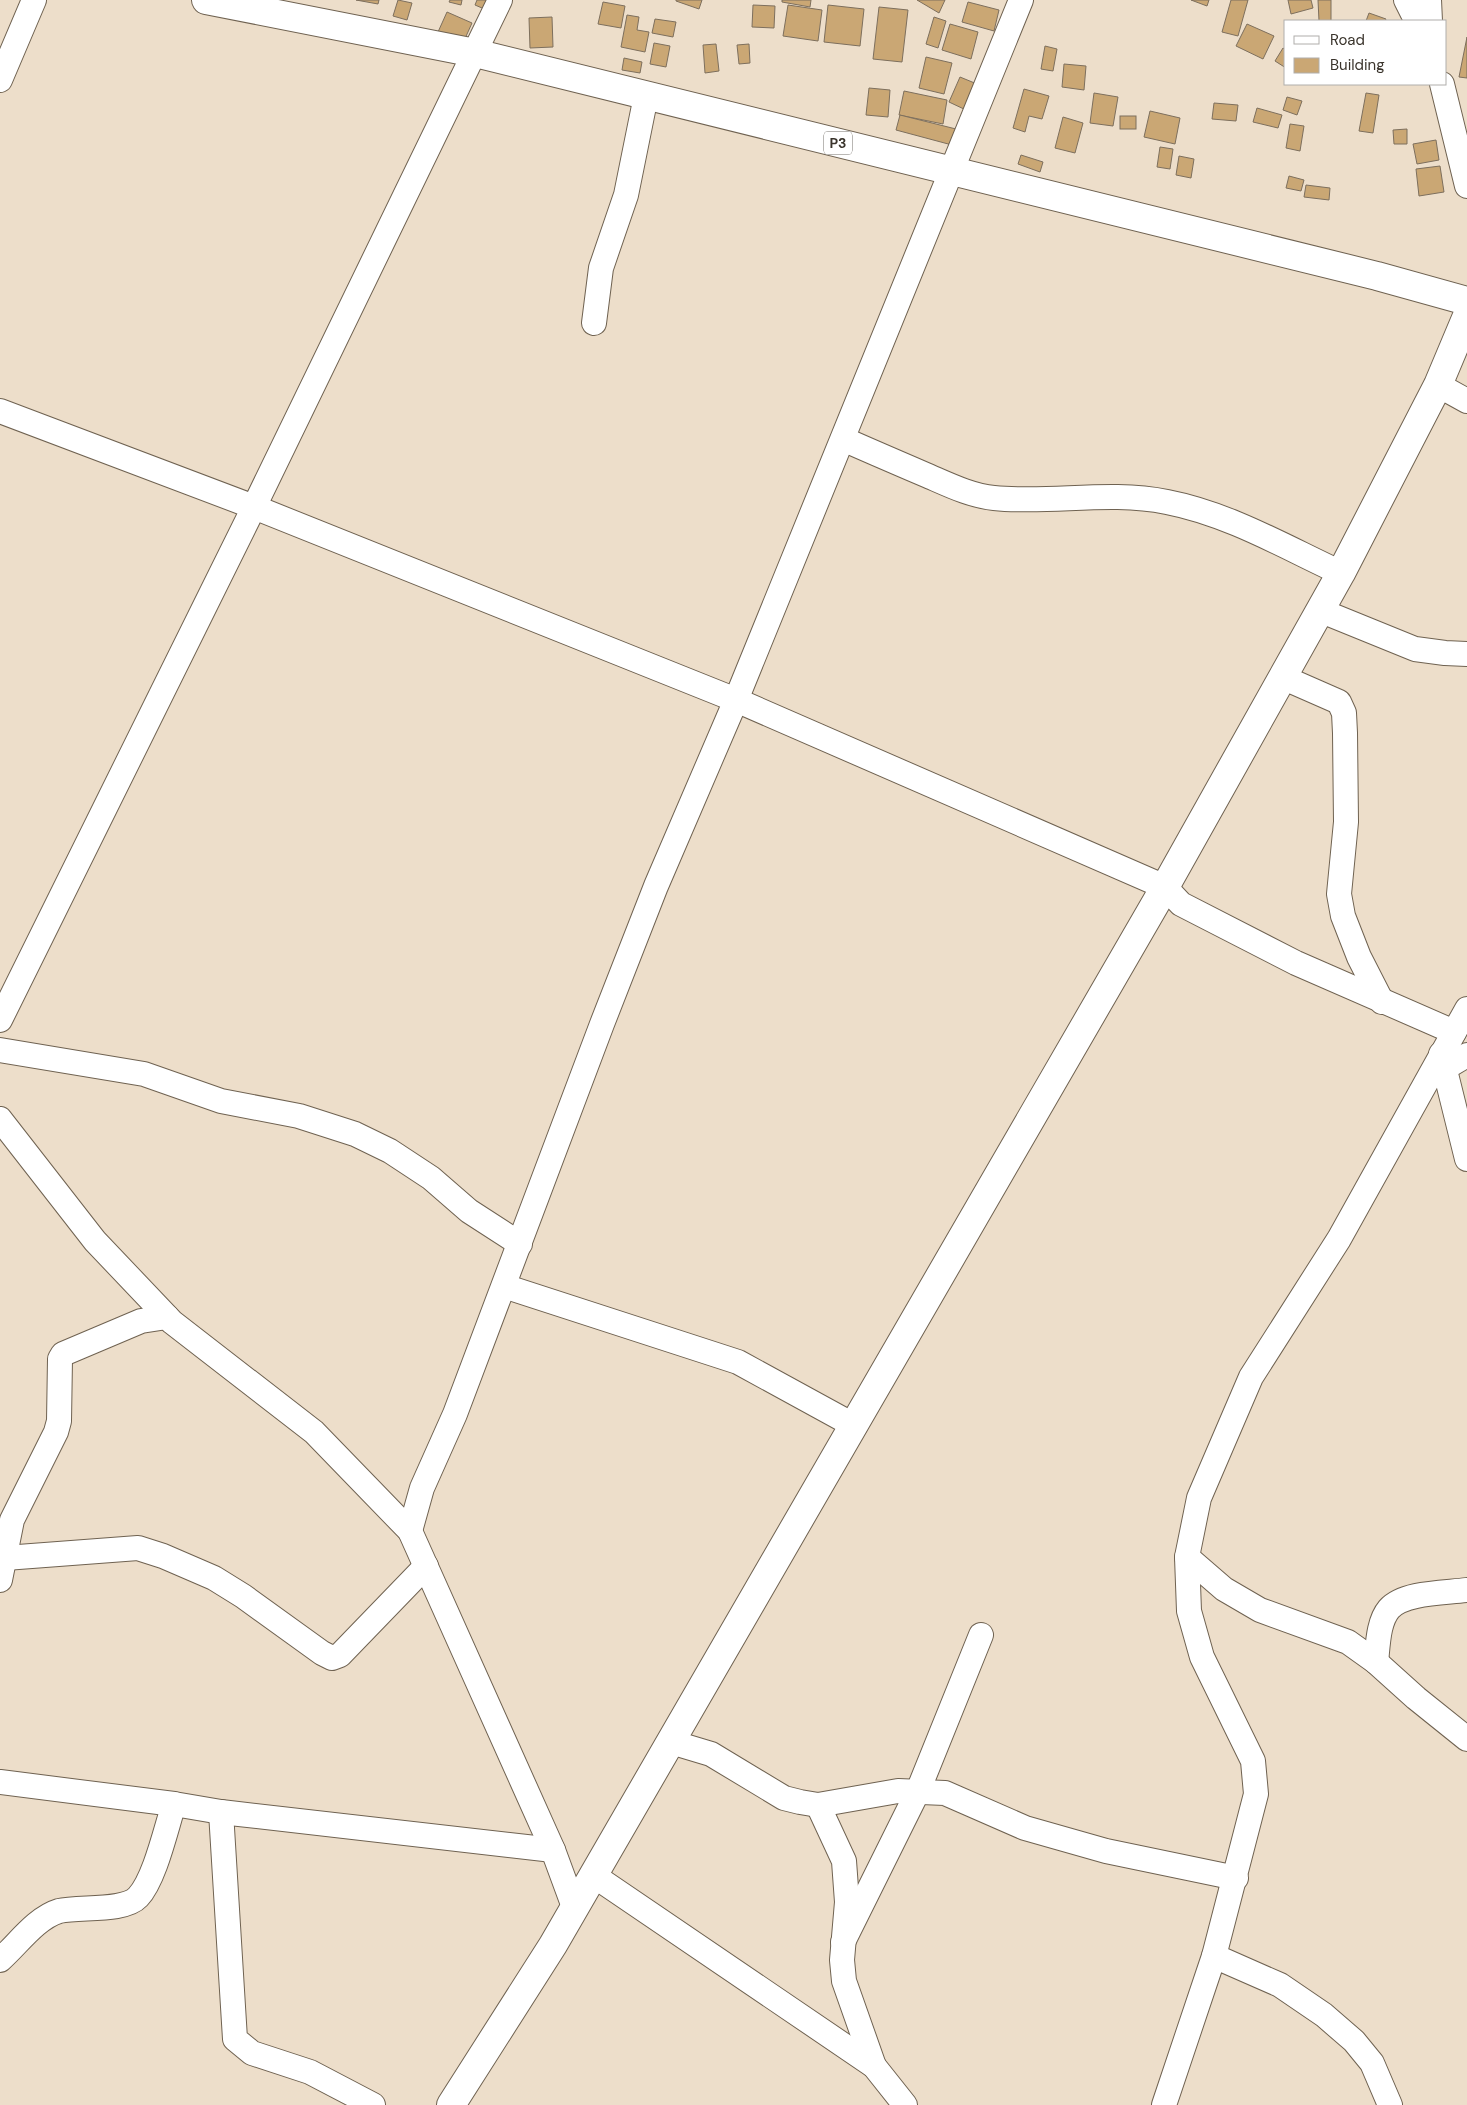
<svg xmlns="http://www.w3.org/2000/svg" width="1467" height="2105" font-family="'DM Sans',sans-serif">
	<style>
		.building { fill: #caa774; stroke: #7d6f5d }
		.lines { fill: none; stroke-linecap: round; stroke-linejoin: round }
		.street-casing { stroke: #6f6251; stroke-width: 26 }
		.secondary-casing { stroke: #6f6251; stroke-width: 30 }
		.primary-casing { stroke: #6f6251; stroke-width: 30 }
		.street { stroke: #fff; stroke-width: 24 }
		.secondary { stroke: #fff; stroke-width: 28 }
		.primary { stroke: #fff; stroke-width: 28 }
		.labels { text-anchor: middle; stroke-width: 5; stroke-linejoin: round; paint-order: stroke }
		.shield { fill: #fff; stroke: #75716b; stroke-width: 1 }
		.shield-label { font-size: 14px; font-weight: bold; fill: #3a342c }
	</style>
	<rect width="100%" height="100%" fill="#eddeca"/>
	<g class="building">
		<path d="M 356,0 L 379,0 L 378,4 Z"/>
		<path d="M 398,0 L 412,3 L 407,20 L 393,16 Z"/>
		<path d="M 450,0 L 462,0 L 461,5 L 449,2 Z"/>
		<path d="M 477,0 L 493,0 L 489,11 L 475,5 Z"/>
		<path d="M 676,0 L 702,0 L 699,9 L 676,1 Z"/>
		<path d="M 782,0 L 811,0 L 810,7 L 782,2 Z"/>
		<path d="M 917,0 L 945,0 L 939,13 Z"/>
		<path d="M 1191,0 L 1209,0 L 1207,6 Z"/>
		<path d="M 1231,0 L 1248,0 L 1238,36 L 1222,32 Z"/>
		<path d="M 1288,0 L 1311,0 L 1313,8 L 1291,14 Z"/>
		<path d="M 1318,0 L 1331,0 L 1331,21 L 1319,21 Z"/>
		<path d="M 603,2 L 625,6 L 621,28 L 598,24 Z"/>
		<path d="M 968,2 L 999,10 L 994,31 L 962,22 Z"/>
		<path d="M 753,5 L 775,6 L 774,28 L 752,27 Z"/>
		<path d="M 788,5 L 822,10 L 818,41 L 783,36 Z"/>
		<path d="M 828,5 L 864,9 L 860,46 L 824,42 Z"/>
		<path d="M 879,7 L 908,10 L 902,62 L 873,59 Z"/>
		<path d="M 447,12 L 472,23 L 463,43 L 438,32 Z"/>
		<path d="M 1369,13 L 1386,19 L 1385,21 L 1366,21 Z"/>
		<path d="M 627,15 L 639,17 L 637,30 L 649,32 L 645,52 L 621,47 Z"/>
		<path d="M 552,17 L 553,47 L 530,48 L 529,18 Z"/>
		<path d="M 934,17 L 946,21 L 938,48 L 926,44 Z"/>
		<path d="M 655,19 L 676,22 L 673,37 L 652,33 Z"/>
		<path d="M 950,24 L 978,32 L 971,59 L 942,50 Z"/>
		<path d="M 1247,24 L 1274,36 L 1263,59 L 1236,46 Z"/>
		<path d="M 1467,37 L 1467,78 L 1459,77 Z"/>
		<path d="M 654,43 L 670,46 L 666,67 L 650,64 Z"/>
		<path d="M 716,44 L 719,71 L 705,73 L 703,45 Z"/>
		<path d="M 749,44 L 750,63 L 739,64 L 737,45 Z"/>
		<path d="M 1045,46 L 1057,49 L 1053,71 L 1041,69 Z"/>
		<path d="M 1283,48 L 1286,50 L 1286,68 L 1275,61 Z"/>
		<path d="M 926,57 L 952,63 L 944,94 L 919,88 Z"/>
		<path d="M 624,58 L 642,62 L 640,73 L 622,70 Z"/>
		<path d="M 1064,64 L 1086,66 L 1084,90 L 1062,87 Z"/>
		<path d="M 960,77 L 977,84 L 966,110 L 949,102 Z"/>
		<path d="M 869,88 L 890,90 L 888,117 L 866,115 Z"/>
		<path d="M 1024,89 L 1049,96 L 1042,119 L 1029,116 L 1025,132 L 1013,128 Z"/>
		<path d="M 904,91 L 947,100 L 943,124 L 899,115 Z"/>
		<path d="M 1094,93 L 1118,97 L 1113,126 L 1090,123 Z"/>
		<path d="M 1366,93 L 1379,95 L 1373,133 L 1359,131 Z"/>
		<path d="M 1287,97 L 1302,101 L 1297,115 L 1283,110 Z"/>
		<path d="M 1214,103 L 1238,105 L 1236,121 L 1212,119 Z"/>
		<path d="M 1257,108 L 1282,115 L 1278,128 L 1253,122 Z"/>
		<path d="M 1150,111 L 1180,118 L 1175,144 L 1144,137 Z"/>
		<path d="M 900,115 L 956,129 L 952,145 L 896,130 Z"/>
		<rect x="1120" y="116" width="16" height="13"/>
		<path d="M 1063,117 L 1083,123 L 1075,153 L 1055,148 Z"/>
		<path d="M 1290,124 L 1304,126 L 1300,151 L 1286,148 Z"/>
		<path d="M 1407,129 L 1407,144 L 1394,144 L 1393,130 Z"/>
		<path d="M 1436,140 L 1439,160 L 1417,164 L 1413,144 Z"/>
		<path d="M 1160,147 L 1173,149 L 1170,169 L 1157,167 Z"/>
		<path d="M 1021,155 L 1043,162 L 1040,172 L 1018,164 Z"/>
		<path d="M 1179,156 L 1194,159 L 1191,178 L 1176,175 Z"/>
		<path d="M 1440,166 L 1444,192 L 1419,196 L 1416,169 Z"/>
		<path d="M 1289,176 L 1304,180 L 1301,191 L 1286,188 Z"/>
		<path d="M 1306,185 L 1330,188 L 1329,200 L 1304,197 Z"/>
	</g>
	<g class="lines">
		<g class="street-casing">
			<g id="street">
				<path d="M 1406,0 L 1413,14 L 1421,21"/>
				<path d="M 1429,0 L 1430,21"/>
				<path d="M 0,80 L 34,0"/>
				<path d="M 1442,84 L 1467,186"/>
				<path d="M 594,323 L 601,268 L 626,195 L 646,96"/>
				<path d="M 1438,385 L 1467,401"/>
				<path d="M 0,411 L 254,507 L 736,700 L 1165,887 L 1181,904 L 1296,963 L 1454,1032"/>
				<path d="M 843,439 C 870,451 898,463 926,475 C 947,484 971,496 994,498 C 1051,504 1109,490 1167,502 C 1229,514 1285,547 1341,573"/>
				<path d="M 1319,610 L 1415,649 L 1445,653 L 1467,654"/>
				<path d="M 1282,677 L 1339,702 L 1344,713 L 1345,733 L 1346,822 L 1339,894 L 1343,916 L 1359,957 L 1382,1002"/>
				<path d="M 0,1020 L 254,507 L 500,0"/>
				<path d="M 0,1050 L 144,1074 L 221,1101 L 299,1116 L 355,1134 L 390,1151 L 431,1178 L 469,1211 L 520,1244"/>
				<path d="M 1441,1054 L 1467,1159"/>
				<path d="M 1445,1068 L 1467,1055"/>
				<path d="M 0,1119 L 95,1241 L 172,1322 L 314,1432 L 410,1531 L 553,1850 L 574,1907"/>
				<path d="M 504,1286 L 738,1362 L 855,1426"/>
				<path d="M 410,1531 L 422,1488 L 455,1414 L 602,1024 L 656,886 L 736,700 L 1021,0"/>
				<path d="M 1187,1557 L 1224,1589 L 1260,1610 L 1348,1642 L 1376,1662 L 1416,1698 L 1467,1739"/>
				<path d="M 5,1558 L 138,1548 L 163,1556 L 214,1578 L 243,1596 L 322,1653 L 332,1658 L 340,1655 L 426,1566"/>
				<path d="M 0,1580 L 12,1520 L 56,1432 L 59,1421 L 60,1359 L 63,1354 L 141,1321 L 167,1317"/>
				<path d="M 1376,1662 C 1378,1645 1378,1622 1389,1609 C 1404,1592 1446,1593 1467,1590"/>
				<path d="M 671,1742 L 711,1754 L 784,1798 L 800,1802 L 818,1805 L 898,1791 L 945,1793 L 1025,1828 L 1106,1851 L 1236,1878"/>
				<path d="M 0,1782 L 174,1804 L 221,1812 L 553,1850"/>
				<path d="M 818,1805 L 844,1861 L 847,1902 L 842,1960 L 844,1981 L 874,2066"/>
				<path d="M 221,1812 L 235,2039 L 252,2053 L 310,2072 L 373,2105"/>
				<path d="M 593,1875 L 874,2066 L 905,2105"/>
				<path d="M 843,1942 L 918,1791 L 981,1635"/>
				<path d="M 1214,1956 L 1280,1985 L 1324,2015 L 1354,2041 L 1372,2063 L 1390,2105"/>
				<path d="M 0,1960 C 18,1944 36,1918 59,1911 C 79,1906 124,1912 138,1897 C 155,1879 166,1828 174,1804"/>
				<path d="M 1164,2105 L 1214,1956 L 1256,1794 L 1253,1761 L 1202,1657 L 1189,1611 L 1187,1557 L 1199,1498 L 1251,1377 L 1339,1239 L 1467,1009"/>
			</g>
		</g>
		<g class="secondary-casing">
			<path id="secondary" d="M 451,2105 L 553,1945 L 1165,887 L 1341,573 L 1438,385 L 1467,316"/>
		</g>
		<g class="primary-casing">
			<path id="primary" d="M 206,0 L 475,53 L 1377,276 L 1467,301"/>
		</g>
		<use href="#street" class="street"/>
		<use href="#secondary" class="secondary"/>
		<use href="#primary" class="primary"/>
	</g>
	<g class="labels">
		<rect class="shield" x="824" y="131.5" width="28" height="23" rx="4"/>
		<g class="shield-label">
			<text x="838" y="148">P3</text>
		</g>
	</g>
	<rect x="1284" y="20" width="162" height="65" fill="#ffffff" stroke="#b0aeab"/>
	<rect x="1294" y="36" width="25" height="8" fill="#ffffff" stroke="#b0aeab"/>
	<text x="1330" y="45" font-size="15" fill="#3a342c">Road</text>
	<rect x="1294" y="58" width="25" height="15" fill="#caa774" stroke="#b0aeab"/>
	<text x="1330" y="70" font-size="15" fill="#3a342c">Building</text>
</svg>
